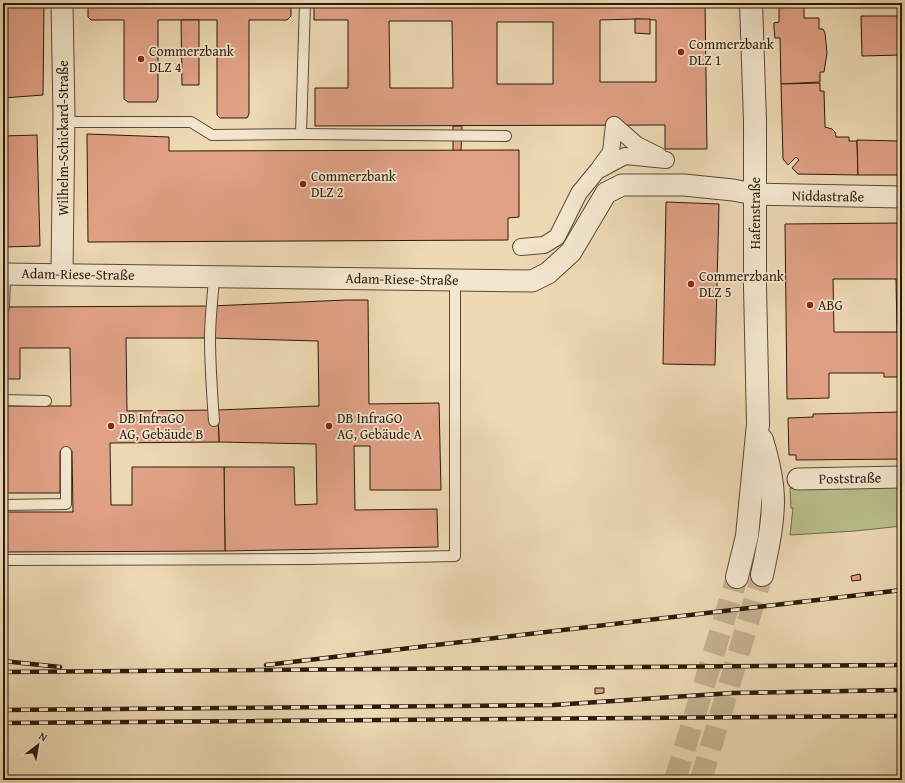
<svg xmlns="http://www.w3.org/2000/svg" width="905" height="783" font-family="'Gentium Book Plus',serif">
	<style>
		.green { fill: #b9bf8c; stroke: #726d4c }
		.building { fill: #e1a186; stroke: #2b1b0c; fill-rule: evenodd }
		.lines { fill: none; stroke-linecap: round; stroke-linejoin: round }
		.tertiary-tunnel { stroke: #c6b392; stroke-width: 22; stroke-dasharray: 22 11; stroke-linecap: butt }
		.service-casing { stroke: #5c4a36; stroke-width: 12 }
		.pedestrian-casing { stroke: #5c4a36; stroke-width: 18 }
		.minor-casing { stroke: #5c4a36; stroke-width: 23 }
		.tertiary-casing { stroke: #5c4a36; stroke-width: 24 }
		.service { stroke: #f3e6ce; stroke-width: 10 }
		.pedestrian { stroke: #f3e6ce; stroke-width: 16 }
		.minor { stroke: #f3e6ce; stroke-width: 21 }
		.tertiary { stroke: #f3e6ce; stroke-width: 22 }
		.rail-casing { stroke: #2b1b0c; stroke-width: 4.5 }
		.rail { stroke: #f3e6ce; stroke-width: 3; stroke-dasharray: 9; stroke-linecap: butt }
		.poi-dot { fill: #8f2418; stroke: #f3e6ce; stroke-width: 1.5 }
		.labels { text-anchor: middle; stroke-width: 3.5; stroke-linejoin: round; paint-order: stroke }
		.poi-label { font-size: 14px; fill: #2b1b0c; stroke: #f3e6ce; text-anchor: start }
		.street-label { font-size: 14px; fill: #2b1b0c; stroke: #f3e6ce }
	</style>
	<rect width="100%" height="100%" fill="#edd9b4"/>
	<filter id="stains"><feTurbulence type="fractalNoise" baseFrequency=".005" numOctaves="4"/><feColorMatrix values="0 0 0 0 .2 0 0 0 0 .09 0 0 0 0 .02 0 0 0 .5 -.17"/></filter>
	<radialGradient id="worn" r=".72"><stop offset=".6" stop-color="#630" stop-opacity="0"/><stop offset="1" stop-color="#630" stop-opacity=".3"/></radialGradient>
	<path class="green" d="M 852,484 L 902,484 L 902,526 L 855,531 L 790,535 L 793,508 L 791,508 L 790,488 Z"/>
	<g class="building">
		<path d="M 3,3 L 44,3 L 43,95 L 3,98 Z"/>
		<path d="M 88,3 L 291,3 L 291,16 L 287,20 L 249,20 L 249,114 L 247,118 L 220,118 L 217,115 L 217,20 L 158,20 L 158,98 L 156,102 L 128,102 L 124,99 L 124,20 L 91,20 L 88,17 Z"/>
		<path d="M 314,3 L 705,3 L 707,149 L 665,149 L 665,125 L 315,126 L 315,88 L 348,88 L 348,20 L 314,20 ZM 635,19 L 656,20 L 656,82 L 600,82 L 600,20 ZM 389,21 L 452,21 L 453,88 L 390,88 ZM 497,22 L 553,22 L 553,84 L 497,84 Z"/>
		<path d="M 804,5 L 804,18 L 819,18 L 819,29 L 823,29 L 825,33 L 827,53 L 824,72 L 820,72 L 820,82 L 781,84 L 780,38 L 775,38 L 774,29 L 774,23 L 779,22 L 779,6 Z"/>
		<path d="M 861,16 L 902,16 L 902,55 L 862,56 Z"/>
		<path d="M 635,19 L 650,19 L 650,34 L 635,33 Z"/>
		<path d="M 181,20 L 199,20 L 199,85 L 182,85 Z"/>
		<path d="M 820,83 L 820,91 L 824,91 L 825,127 L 832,129 L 835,132 L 836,137 L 849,137 L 849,141 L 857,141 L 858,175 L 798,174 L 792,168 L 799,160 L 796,157 L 788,165 L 783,159 L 781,84 Z"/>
		<path d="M 453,126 L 462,126 L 461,151 L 453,151 Z"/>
		<path d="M 87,134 L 169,137 L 169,151 L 519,150 L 519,217 L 508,218 L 508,240 L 88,242 Z"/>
		<path d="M 37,135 L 40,246 L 3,247 L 3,136 Z"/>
		<path d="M 857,140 L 898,141 L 898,175 L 858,175 Z"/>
		<rect x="898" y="141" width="4" height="34"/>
		<path d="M 666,202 L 719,204 L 715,365 L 663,364 Z"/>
		<path d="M 902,223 L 902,372 L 899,372 L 899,377 L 884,377 L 884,373 L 829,373 L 829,398 L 787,399 L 785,224 ZM 833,279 L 896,279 L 897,332 L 834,332 Z"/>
		<path d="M 346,300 L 368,300 L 369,404 L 439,403 L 441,490 L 370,490 L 370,446 L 354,446 L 355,510 L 437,509 L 438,547 L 225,551 L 224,467 L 294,467 L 295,505 L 317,504 L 316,444 L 219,442 L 218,410 L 319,406 L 318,341 L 210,338 L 211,306 Z"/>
		<path d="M 211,306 L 210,338 L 126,338 L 127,411 L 218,410 L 219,442 L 110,443 L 111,505 L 132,505 L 132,467 L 224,467 L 225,551 L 3,552 L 3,512 L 73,512 L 72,451 L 60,451 L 60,493 L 3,493 L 3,406 L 71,406 L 70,348 L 20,348 L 20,379 L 3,379 L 3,307 Z"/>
		<path d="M 902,412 L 902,459 L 796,460 L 796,455 L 789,455 L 788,418 L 813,417 L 813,414 Z"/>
		<path d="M 860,574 L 861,580 L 852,581 L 851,576 Z"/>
		<path d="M 595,688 L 604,688 L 604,693 L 595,694 Z"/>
	</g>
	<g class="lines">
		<g class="tertiary-tunnel">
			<path d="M 675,780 L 737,577"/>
			<path d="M 701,780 L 762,575"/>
		</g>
		<g class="service-casing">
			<g id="service">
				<path d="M 63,122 L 191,122 L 212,135 L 301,134 L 305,3"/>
				<path d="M 301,134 L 506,136"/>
				<path d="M 214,276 C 213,297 210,317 210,338 C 210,365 212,393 214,421"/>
				<path d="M 4,307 L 5,274"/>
				<path d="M 3,400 L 46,401"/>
				<path d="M 3,505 L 66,504 L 66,452"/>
				<path d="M 3,560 L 309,559 L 455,556 L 455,280"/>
			</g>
		</g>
		<g class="pedestrian-casing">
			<g id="pedestrian">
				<path d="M 614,125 L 637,145 L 659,156"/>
				<path d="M 600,167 L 611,152 L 614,125"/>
				<path d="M 521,247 L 544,245 L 557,237 L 579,193 L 597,171 L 625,156 L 666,160"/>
			</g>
		</g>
		<g class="minor-casing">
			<g id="minor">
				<path d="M 62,273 L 64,115 L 62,3"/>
				<path d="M 3,274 L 532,281 L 548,273 L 571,252 L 606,193 L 622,185 L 684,185 L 733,190 L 754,194 L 902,197"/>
				<path d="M 798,479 L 902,477"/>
			</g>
		</g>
		<g class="tertiary-casing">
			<g id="tertiary">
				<path d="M 762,575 C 767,551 773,526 773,501 C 773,481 768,460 762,440"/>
				<path d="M 737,577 L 747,536 L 758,424 L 755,287 L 755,121 L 751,3"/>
			</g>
		</g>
		<use href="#service" class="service"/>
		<use href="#pedestrian" class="pedestrian"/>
		<use href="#minor" class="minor"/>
		<use href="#tertiary" class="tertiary"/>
		<g class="rail-casing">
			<g id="rail">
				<path d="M 3,661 L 60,667"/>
				<path d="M 266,665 L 902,590"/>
				<path d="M 3,672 L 902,665"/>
				<path d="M 3,710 L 553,705 L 733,693 L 902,690"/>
				<path d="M 3,723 L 902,716"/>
			</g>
		</g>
		<use href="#rail" class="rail"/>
	</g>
	<g class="poi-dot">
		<circle cx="681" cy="52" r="4"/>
		<circle cx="141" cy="59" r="4"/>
		<circle cx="303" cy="184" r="4"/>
		<circle cx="691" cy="284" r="4"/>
		<circle cx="810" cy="305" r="4"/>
		<circle cx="111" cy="426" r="4"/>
		<circle cx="329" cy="426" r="4"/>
	</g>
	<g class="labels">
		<g class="poi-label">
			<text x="689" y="49">Commerzbank<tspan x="689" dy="16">DLZ 1</tspan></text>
			<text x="149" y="56">Commerzbank<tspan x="149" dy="16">DLZ 4</tspan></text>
			<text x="311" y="181">Commerzbank<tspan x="311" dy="16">DLZ 2</tspan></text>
			<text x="699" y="281">Commerzbank<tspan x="699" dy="16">DLZ 5</tspan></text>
			<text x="818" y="310">ABG</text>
			<text x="119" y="423">DB InfraGO<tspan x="119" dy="16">AG, Gebäude B</tspan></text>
			<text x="337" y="423">DB InfraGO<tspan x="337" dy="16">AG, Gebäude A</tspan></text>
		</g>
		<g class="street-label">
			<text transform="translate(63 138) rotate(-90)" y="5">Wilhelm-Schickard-Straße</text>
			<text transform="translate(828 196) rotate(1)" y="5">Niddastraße</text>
			<text transform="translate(755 213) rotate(-90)" y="5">Hafenstraße</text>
			<text transform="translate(78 274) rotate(1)" y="5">Adam-Riese-Straße</text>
			<text transform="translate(402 279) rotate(1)" y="5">Adam-Riese-Straße</text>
			<text transform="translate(850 478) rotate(-1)" y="5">Poststraße</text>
		</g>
	</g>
	<rect width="905" height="783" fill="none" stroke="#edd9b4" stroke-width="16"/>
	<rect x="4" y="4" width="897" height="775" fill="none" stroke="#2b1b0c" stroke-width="2"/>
	<rect x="8" y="8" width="889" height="767" fill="none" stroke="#2b1b0c"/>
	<g transform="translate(38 745) rotate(31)" stroke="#f3e6ce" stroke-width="3" paint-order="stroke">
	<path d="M0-3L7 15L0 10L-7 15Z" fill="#2b1b0c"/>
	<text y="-6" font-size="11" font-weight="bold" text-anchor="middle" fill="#2b1b0c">N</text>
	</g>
	<rect width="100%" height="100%" filter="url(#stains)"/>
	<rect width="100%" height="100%" fill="url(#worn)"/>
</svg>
